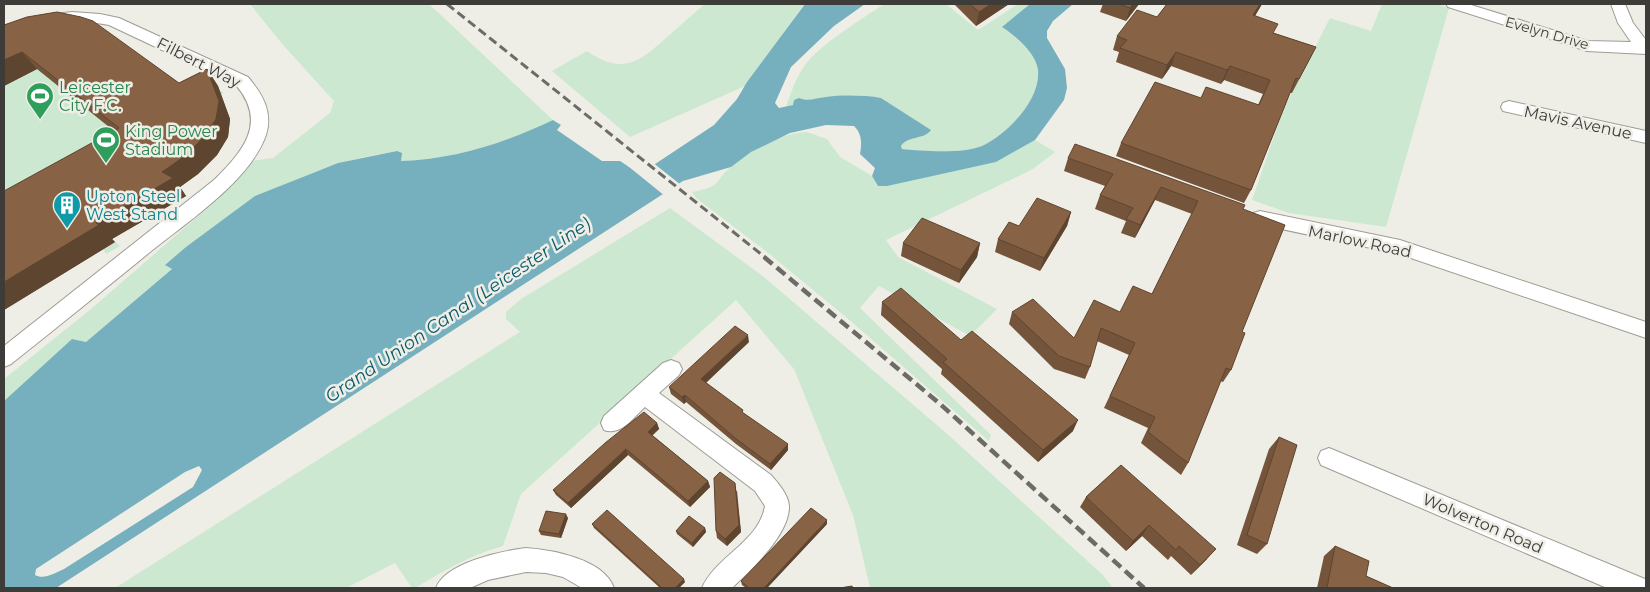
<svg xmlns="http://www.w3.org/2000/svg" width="1650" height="592" font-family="Montserrat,sans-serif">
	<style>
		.green { fill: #cce8d1 }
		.water { fill: #76b0be; fill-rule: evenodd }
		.pier { fill: #efeee6 }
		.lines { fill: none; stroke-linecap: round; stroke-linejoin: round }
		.minor-casing { stroke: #9d9c95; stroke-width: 2 }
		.minor { fill: #fff; fill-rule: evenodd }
		.rail-far1 { stroke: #6c6b66; stroke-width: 3; stroke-dasharray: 9 4.5; stroke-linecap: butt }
		.rail { stroke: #6c6b66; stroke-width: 4.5; stroke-dasharray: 11 5.5; stroke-linecap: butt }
		.wall { fill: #74543b }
		.shaded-wall { fill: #5e4530 }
		.building { fill: #876245; stroke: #5e4530 }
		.labels { text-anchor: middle; stroke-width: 5; stroke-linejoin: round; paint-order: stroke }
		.far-street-label { font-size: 14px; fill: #3d3c39; stroke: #efeee6 }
		.street-label { font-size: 16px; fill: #3d3c39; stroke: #efeee6 }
		.leisure-label { font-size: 16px; fill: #27864d; stroke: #efeee6; text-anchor: start }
		.culture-label { font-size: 16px; fill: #0d838f; stroke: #efeee6; text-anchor: start }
		.water-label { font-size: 18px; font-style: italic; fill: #095c6c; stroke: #efeee6 }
	</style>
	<rect width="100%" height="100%" fill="#efeee6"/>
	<g class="green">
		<path d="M 250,4 L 429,4 L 553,120 C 504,143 455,159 400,161 L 397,151 C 377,155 356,158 337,164 C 275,184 214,222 166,265 L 172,269 L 86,342 L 72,339 L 4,401 L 4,379 L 91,309 L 220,197 L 217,195 L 251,161 L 273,158 L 330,113 L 334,101 L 283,45 Z"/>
		<path d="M 705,4 L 804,4 L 745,86 L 630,137 L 552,71 L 587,51 C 621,75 639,63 666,38 C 679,26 692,15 705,4 Z"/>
		<path d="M 884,4 L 946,4 L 978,30 L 1018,4 L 1030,4 L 1003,27 C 1016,36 1036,53 1038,70 C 1041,100 1007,134 982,146 C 962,154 923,151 902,149 L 901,146 C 909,136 921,138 931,130 L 881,98 C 853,92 813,97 786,107 C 791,93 795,80 803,68 C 817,46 862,19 884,4 Z"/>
		<path d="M 1382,4 L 1436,4 L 1449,8 L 1386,227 L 1289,213 L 1252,200 L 1283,110 L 1330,18 L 1371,31 Z"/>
		<path d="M 4,47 L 191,101 L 216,88 L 224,93 L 218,96 C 221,103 230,113 230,120 C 231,151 198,174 176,189 L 186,196 L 112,239 L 120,246 L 106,254 L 103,249 L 4,310 Z"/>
		<path d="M 807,132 L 827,139 L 840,157 L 872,176 L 878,186 L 996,162 L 1035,140 L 1055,152 L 1033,169 L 886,240 L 898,257 L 997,309 L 970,336 L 879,286 L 860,308 L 991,435 L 989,441 L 847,318 L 767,252 L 696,198 L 692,192 C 724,186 712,182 733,165 C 754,148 779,134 807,132 Z"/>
		<path d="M 670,208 L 764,277 L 945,432 L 1103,575 L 1113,588 L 870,588 L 853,515 L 794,369 L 736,300 L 521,494 L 503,546 C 468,556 446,570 415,588 L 412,588 L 395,563 L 346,588 L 115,588 L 520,332 L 506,319 L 506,312 L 521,299 Z"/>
	</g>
	<path class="water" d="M 805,4 L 865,4 L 834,26 L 791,67 L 775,103 L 779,108 L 793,105 L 794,100 L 799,98 C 808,102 816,98 826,97 C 842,95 865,95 881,98 L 931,130 C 924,140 909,135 901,146 L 902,149 C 923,151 962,154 982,146 C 1007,134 1041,100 1038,70 C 1036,53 1016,36 1002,27 L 1030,4 L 1073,4 L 1053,21 L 1047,31 L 1047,38 L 1065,69 L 1067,88 L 1064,100 L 1035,140 L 996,162 L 887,186 L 878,186 L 872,176 L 875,168 L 860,154 C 862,143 862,134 854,126 L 826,125 L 790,133 L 751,152 L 731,167 L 683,181 L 56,588 L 4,588 L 4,401 L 72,339 L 86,342 L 172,269 L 165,265 L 186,247 L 255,196 L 338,163 L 397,151 L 402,153 L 401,161 C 456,159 504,143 553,120 L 561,125 L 557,130 L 602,161 L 620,161 L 640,174 L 714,125 L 737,99 L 747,82 ZM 199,466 L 202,470 L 193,487 L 64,569 C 55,573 44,580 35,575 L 36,569 L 185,472 Z"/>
	<path class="pier" d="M 618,158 L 640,171 L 652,162 L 681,185 L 665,196 Z"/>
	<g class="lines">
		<g class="minor-casing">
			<g id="minor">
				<path d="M 1446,4 L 1468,4 L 1588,41 L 1631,42 L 1618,23 L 1611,4 L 1625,4 L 1633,23 L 1646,40 L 1646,54 L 1587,51 L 1448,7 Z"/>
				<path d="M 72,12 L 100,14 L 119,18 L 248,77 C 263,95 273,112 266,135 C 250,182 181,226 144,257 C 100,293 56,328 11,364 L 4,367 L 4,346 L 214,180 C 243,151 268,123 236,85 L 109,25 C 71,17 40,28 4,36 L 4,26 L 45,15 Z"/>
				<path d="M 1509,101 L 1646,131 L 1646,143 L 1503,111 L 1501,107 L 1503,103 Z"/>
				<path d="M 1260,211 L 1400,240 L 1646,322 L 1646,338 L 1399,254 L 1253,223 L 1251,218 L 1253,213 Z"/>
				<path d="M 671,360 L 679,363 L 682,369 L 679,375 L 659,393 L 771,475 C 778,483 788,494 789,506 C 790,534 751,570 732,588 L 702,588 C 716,556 759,542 765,506 L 755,491 L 645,407 C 633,418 621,436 604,430 L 601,423 L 604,416 L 663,363 Z"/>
				<path d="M 1329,448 L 1645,579 L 1646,588 L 1607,588 L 1321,465 L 1318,458 L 1321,451 Z"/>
				<path d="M 526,548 C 553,550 604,559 614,588 L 582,588 L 563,577 L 546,573 L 526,572 L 488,580 L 470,588 L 436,588 C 445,563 501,551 526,548 Z"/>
			</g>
		</g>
		<use href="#minor" class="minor"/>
		<path class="rail-far1" d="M 447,4 L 766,258"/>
		<path class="rail" d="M 764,257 L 939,403 L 1144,588"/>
	</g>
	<g class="wall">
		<path d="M 954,4 L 1009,4 L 976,26 Z"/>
		<path d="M 1103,4 L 1139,4 L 1126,21 L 1100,12 Z"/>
		<path d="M 1167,4 L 1262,4 L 1255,16 L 1274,33 L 1316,47 L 1292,93 L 1290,93 L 1251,190 L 1244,203 L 1116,156 L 1121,143 L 1201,98 L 1258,105 L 1263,94 L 1224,80 L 1221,84 L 1171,66 L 1162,79 L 1116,62 L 1119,52 L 1113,50 L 1117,36 L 1157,17 Z"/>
		<path d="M 4,25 L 179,83 L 207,69 L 218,86 L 230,119 L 228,137 L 217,155 L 198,174 L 180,187 L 186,196 L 112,239 L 115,242 L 4,310 L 114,131 L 37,69 L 4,86 Z"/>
		<path d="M 1068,158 L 1243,209 L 1242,332 L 1231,370 L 1223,382 L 1220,381 L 1188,463 L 1181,475 L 1141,443 L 1148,428 L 1104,408 L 1129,355 L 1097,341 L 1090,367 L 1085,379 L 1054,369 L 1009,324 L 1012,312 L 1074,338 L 1152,294 L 1192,214 L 1155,200 L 1135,238 L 1121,233 L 1126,221 L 1095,209 L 1100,195 L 1105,186 L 1064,171 Z"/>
		<path d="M 1071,212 L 1067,226 L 1040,271 L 995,252 L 998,239 L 1019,226 Z"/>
		<path d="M 903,243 L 980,243 L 977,257 L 959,283 L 901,256 Z"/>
		<path d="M 882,302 L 961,340 L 1073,431 L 1038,462 L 941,374 L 942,369 L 881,315 Z"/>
		<path d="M 749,342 L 706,383 L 788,450 L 771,470 L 736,444 L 686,402 L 684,404 L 671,394 L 669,387 Z"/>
		<path d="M 657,423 L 659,429 L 652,435 L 708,481 L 710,487 L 690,507 L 628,455 L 571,508 L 556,495 L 553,490 Z"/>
		<path d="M 1279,437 L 1267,544 L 1257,554 L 1237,545 L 1269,449 Z"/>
		<path d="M 1121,465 L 1207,559 L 1191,575 L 1171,556 L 1168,560 L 1142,536 L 1126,551 L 1080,507 L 1086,497 Z"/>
		<path d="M 737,490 L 741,532 L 727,546 L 717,538 L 716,531 Z"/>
		<path d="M 568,518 L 561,538 L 541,535 L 539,531 Z"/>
		<path d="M 592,524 L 685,582 L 679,588 L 660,588 L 594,528 Z"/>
		<path d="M 827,524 L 767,588 L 746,588 L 742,585 L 741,581 Z"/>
		<path d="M 705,528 L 706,532 L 693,547 L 677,534 L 676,531 Z"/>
		<path d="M 1335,546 L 1366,576 L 1393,588 L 1317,588 L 1324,556 Z"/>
	</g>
	<g class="shaded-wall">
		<path d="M 991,4 L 1009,4 L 976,26 L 979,12 Z"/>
		<path d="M 1133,4 L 1139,4 L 1126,21 L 1130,8 Z"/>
		<path d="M 1260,4 L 1262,4 L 1247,29 L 1253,15 Z"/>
		<path d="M 22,52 L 37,69 L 4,86 L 4,60 Z"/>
		<path d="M 1176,52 L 1171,66 L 1162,79 L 1167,65 Z"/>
		<path d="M 1230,66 L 1224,80 L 1221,84 L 1227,70 Z"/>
		<path d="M 207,69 L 218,86 L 230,119 L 228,137 L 217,155 L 198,174 L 180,187 L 186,196 L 112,239 L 115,242 L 4,310 L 4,282 L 96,223 L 162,172 Z"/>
		<path d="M 1161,187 L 1155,200 L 1135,238 L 1140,225 Z"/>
		<path d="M 1071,212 L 1067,226 L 1040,271 L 1044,258 Z"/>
		<path d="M 980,243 L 977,257 L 959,283 L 961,270 Z"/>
		<path d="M 748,335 L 749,342 L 702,386 L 701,379 Z"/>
		<path d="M 685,395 L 686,402 L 684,404 L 682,397 Z"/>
		<path d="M 1078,420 L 1073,431 L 1038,462 L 1043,450 Z"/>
		<path d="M 657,423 L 659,429 L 650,438 L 648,432 Z"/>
		<path d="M 788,444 L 788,450 L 771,470 L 770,464 Z"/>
		<path d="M 626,449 L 628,455 L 571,508 L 568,503 Z"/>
		<path d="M 708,481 L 710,487 L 690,507 L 688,501 Z"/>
		<path d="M 735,483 L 741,532 L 727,546 L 725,539 Z"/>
		<path d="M 566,514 L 568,518 L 561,538 L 559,534 Z"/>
		<path d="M 827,520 L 827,524 L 767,588 L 764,588 Z"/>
		<path d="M 1149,525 L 1142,536 L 1126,551 L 1133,541 Z"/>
		<path d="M 705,528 L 706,532 L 693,547 L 692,543 Z"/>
		<path d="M 1216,549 L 1207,559 L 1191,575 L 1200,565 Z"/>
		<path d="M 684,579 L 685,582 L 679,588 L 675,588 Z"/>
	</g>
	<g class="building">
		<path d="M 970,4 L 991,4 L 979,12 Z"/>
		<path d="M 1119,4 L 1133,4 L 1130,8 Z"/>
		<path d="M 1167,4 L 1260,4 L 1253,15 L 1278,24 L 1273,33 L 1316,47 L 1299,79 L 1296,78 L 1251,190 L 1121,143 L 1155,82 L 1201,98 L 1206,87 L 1259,105 L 1270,80 L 1230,66 L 1227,70 L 1176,52 L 1167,65 L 1120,48 L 1127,40 L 1117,36 L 1137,10 L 1157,17 Z"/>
		<path d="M 57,12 L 81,17 L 93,21 L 179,83 L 207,69 L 219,101 L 216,119 L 204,137 L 185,156 L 162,172 L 173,178 L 96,223 L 99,225 L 4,282 L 4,191 L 119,128 L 22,52 L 4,60 L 4,25 L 27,17 Z"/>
		<path d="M 1075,144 L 1245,205 L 1243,209 L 1285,225 L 1242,332 L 1245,333 L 1231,370 L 1226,368 L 1188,463 L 1148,432 L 1155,417 L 1110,396 L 1135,343 L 1101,328 L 1090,367 L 1059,356 L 1012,312 L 1033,299 L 1074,338 L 1094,300 L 1120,312 L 1133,286 L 1152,294 L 1198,201 L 1161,187 L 1140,225 L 1126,219 L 1133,208 L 1100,195 L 1113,174 L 1068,158 Z"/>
		<path d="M 1037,198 L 1071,212 L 1044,258 L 998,239 L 1009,222 L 1019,226 Z"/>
		<path d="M 922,218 L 980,243 L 961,270 L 903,243 Z"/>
		<path d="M 901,288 L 961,340 L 972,331 L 1078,420 L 1043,450 L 943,362 L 947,359 L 882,302 Z"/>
		<path d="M 735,326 L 748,335 L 701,379 L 743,410 L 742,412 L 788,444 L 770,464 L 735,438 L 685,395 L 682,397 L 669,387 Z"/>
		<path d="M 644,412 L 657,423 L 648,432 L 708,481 L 688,501 L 626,449 L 568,503 L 553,490 L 605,443 Z"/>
		<path d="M 1279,437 L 1297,445 L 1267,544 L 1247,535 Z"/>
		<path d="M 1121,465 L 1216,549 L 1200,565 L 1179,546 L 1176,550 L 1149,525 L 1133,541 L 1086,497 Z"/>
		<path d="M 720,472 L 735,483 L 739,525 L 725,539 L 716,531 L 714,478 Z"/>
		<path d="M 811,508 L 827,520 L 764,588 L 749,588 L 741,581 Z"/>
		<path d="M 607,510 L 684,579 L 675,588 L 662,588 L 592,524 Z"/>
		<path d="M 546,511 L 566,514 L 559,534 L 539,531 Z"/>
		<path d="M 689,516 L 705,528 L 692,543 L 676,531 Z"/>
		<path d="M 1335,546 L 1369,561 L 1366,576 L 1393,588 L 1327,588 Z"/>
		<path d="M 852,586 L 853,588 L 840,588 Z"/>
	</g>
	<defs>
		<g id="stadium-pin" transform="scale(1.4375)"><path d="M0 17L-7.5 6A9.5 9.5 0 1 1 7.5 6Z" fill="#2e9e5b" stroke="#efeee6"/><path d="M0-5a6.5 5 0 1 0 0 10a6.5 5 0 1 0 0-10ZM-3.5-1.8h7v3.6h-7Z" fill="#fff"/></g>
		<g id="building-pin" transform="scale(1.4375)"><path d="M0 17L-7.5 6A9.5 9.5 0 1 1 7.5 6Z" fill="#0f9aa8" stroke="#efeee6"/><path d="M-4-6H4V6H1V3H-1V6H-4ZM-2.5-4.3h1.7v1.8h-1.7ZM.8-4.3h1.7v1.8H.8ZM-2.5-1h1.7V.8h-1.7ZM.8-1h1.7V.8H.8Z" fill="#fff"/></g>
	</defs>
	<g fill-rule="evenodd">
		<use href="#stadium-pin" x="40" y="96"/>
		<use href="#stadium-pin" x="106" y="140"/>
		<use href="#building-pin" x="67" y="205"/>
	</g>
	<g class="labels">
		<g class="far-street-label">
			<text transform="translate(1547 33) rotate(16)" y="5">Evelyn Drive</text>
		</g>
		<g class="street-label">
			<text transform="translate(199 62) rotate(27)" y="6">Filbert Way</text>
			<text transform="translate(1578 122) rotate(12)" y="6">Mavis Avenue</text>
			<text transform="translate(1360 241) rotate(12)" y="6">Marlow Road</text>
			<text transform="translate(1483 523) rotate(23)" y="6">Wolverton Road</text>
		</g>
		<g class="leisure-label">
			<text x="59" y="93">Leicester<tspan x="59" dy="18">City F.C.</tspan></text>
			<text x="125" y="137">King Power<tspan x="125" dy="18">Stadium</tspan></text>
		</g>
		<g class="culture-label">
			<text x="86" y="202">Upton Steel<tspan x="86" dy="18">West Stand</tspan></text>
		</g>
		<g class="water-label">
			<text transform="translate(458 310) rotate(-34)" y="6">Grand Union Canal (Leicester Line)</text>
		</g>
	</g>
	<rect width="1650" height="592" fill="none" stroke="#3d3c39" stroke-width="10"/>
</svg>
